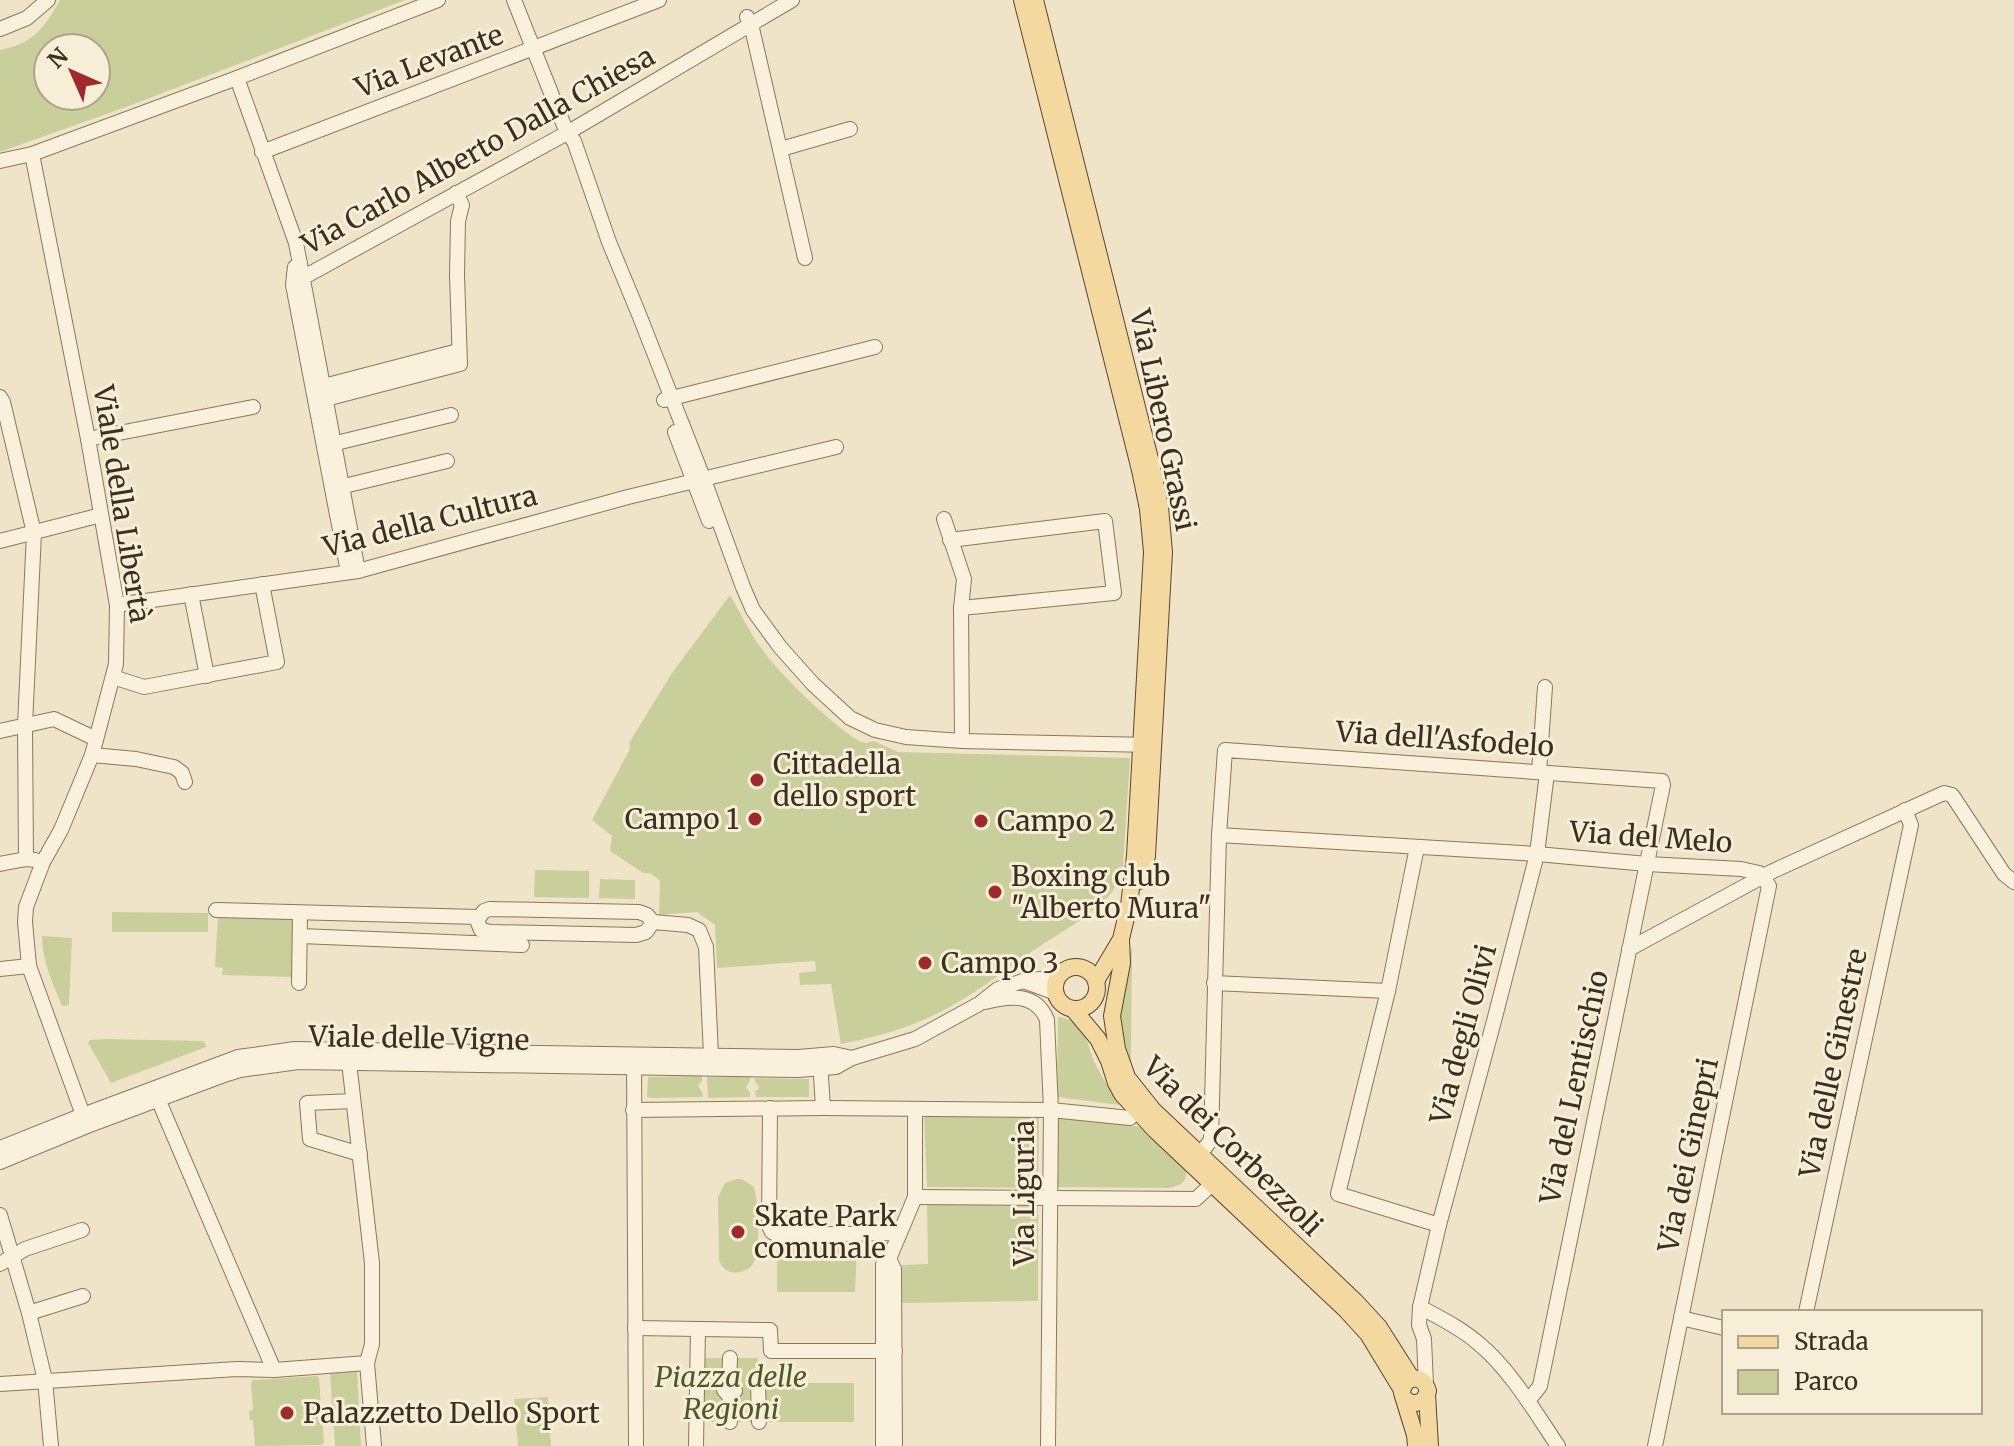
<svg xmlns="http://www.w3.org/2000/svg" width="2014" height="1446" font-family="Merriweather,serif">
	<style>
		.green { fill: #c9cf9b; fill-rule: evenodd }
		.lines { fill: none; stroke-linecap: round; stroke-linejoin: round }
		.minor-casing { stroke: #8d765c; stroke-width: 16 }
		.major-casing { stroke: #5b4430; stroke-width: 18 }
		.minor { stroke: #faf1dc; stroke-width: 14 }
		.major { stroke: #f3d9a0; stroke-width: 16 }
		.poi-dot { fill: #9e2a2b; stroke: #f7eed8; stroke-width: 3 }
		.labels { text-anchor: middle; stroke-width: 6; stroke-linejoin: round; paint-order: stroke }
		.street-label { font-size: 28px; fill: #3d2e20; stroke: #f7eed8 }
		.poi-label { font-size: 28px; fill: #3d2e20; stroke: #f7eed8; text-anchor: start }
		.park-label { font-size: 28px; font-style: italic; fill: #4d5a26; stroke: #f7eed8 }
	</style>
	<rect width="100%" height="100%" fill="#f0e4c8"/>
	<g class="green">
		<path d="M 60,0 L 405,0 L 126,107 L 0,152 L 0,50 C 34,43 44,28 60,0 ZM 48,48 L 96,48 L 96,96 L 48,96 Z"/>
		<path d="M 730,595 C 740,612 748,630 759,645 C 779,674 830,723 859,741 L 866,743 L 874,741 L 898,752 L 1130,758 L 1123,866 C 1119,878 1116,889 1107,898 C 1087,918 1060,933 1037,948 C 1001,973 964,1003 923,1020 C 896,1032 870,1038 841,1044 L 831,984 L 800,985 L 799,973 L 816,971 L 815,961 L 717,968 L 715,925 L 697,912 L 659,915 L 660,881 L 650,873 L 643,873 L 610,851 L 612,836 L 592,820 L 630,749 L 629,743 L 672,673 Z"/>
		<path d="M 535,870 L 589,871 L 589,898 L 534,897 Z"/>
		<path d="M 600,879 L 635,880 L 635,899 L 599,898 Z"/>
		<path d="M 112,912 L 208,913 L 208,932 L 112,932 Z"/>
		<path d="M 218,913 L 293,915 L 294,977 L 222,975 L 223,968 L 215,967 Z"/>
		<path d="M 42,936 L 72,938 L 69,1005 L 62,1006 C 53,984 42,961 42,936 Z"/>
		<path d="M 1132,947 L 1131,1065 C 1124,1054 1118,1036 1117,1023 C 1115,1004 1126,965 1132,947 Z"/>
		<path d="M 1058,1017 C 1087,1020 1086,1045 1096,1065 C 1103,1079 1111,1092 1120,1105 L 1057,1097 Z"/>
		<path d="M 108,1039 L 203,1041 L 206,1045 L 206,1047 L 111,1083 L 88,1043 L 90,1040 Z"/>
		<path d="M 702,1076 L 702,1081 L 698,1086 L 702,1092 L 703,1097 L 651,1098 L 647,1097 L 648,1077 Z"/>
		<path d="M 707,1077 L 750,1077 L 750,1081 L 746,1087 L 750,1093 L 750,1097 L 708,1098 Z"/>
		<path d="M 754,1078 L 809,1079 L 809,1097 L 756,1097 L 755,1091 L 758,1090 L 759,1086 L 755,1082 Z"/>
		<path d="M 924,1115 L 1039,1117 L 1038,1188 L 927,1187 Z"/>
		<path d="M 1057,1118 L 1144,1127 L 1186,1169 C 1188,1182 1180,1186 1168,1188 L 1057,1187 Z"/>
		<path d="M 737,1179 L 742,1179 L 754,1187 C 758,1201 760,1243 756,1257 C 754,1265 748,1271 739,1272 C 729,1274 723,1269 719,1261 L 718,1197 L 725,1183 Z"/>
		<path d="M 1038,1203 L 1038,1301 L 902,1303 L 902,1265 L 928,1264 L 927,1205 Z"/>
		<path d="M 777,1245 L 857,1245 L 855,1292 L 777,1292 Z"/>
		<path d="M 701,1358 L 758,1358 L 759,1383 L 854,1383 L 854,1422 L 701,1422 Z"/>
		<path d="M 357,1368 L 361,1446 L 335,1446 L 330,1373 Z"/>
		<path d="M 317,1376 L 319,1378 L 321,1406 L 325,1406 L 325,1414 L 322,1415 L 324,1443 L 322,1445 L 255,1446 L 253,1420 L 250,1420 L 249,1411 L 253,1410 L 251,1383 L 253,1380 Z"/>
		<path d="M 548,1397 L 551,1446 L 518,1446 L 514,1399 Z"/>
	</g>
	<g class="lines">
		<g class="minor-casing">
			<g id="minor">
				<path d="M 514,0 L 567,133 L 574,141 L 609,242 L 638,312 L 704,480 L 743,587 L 753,610 L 780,647 L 813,684 L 850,718 L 875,730 L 906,737 L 962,741 L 1153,745"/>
				<path d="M 747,17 L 751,24 L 805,258"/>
				<path d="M 0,29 L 27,18 L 48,0"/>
				<path d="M 237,78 L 296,243 L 358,571"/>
				<path d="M 781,149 L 850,129"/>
				<path d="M 262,152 L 659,0"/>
				<path d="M 32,154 L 88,439 L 117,605 L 116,664 L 92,755 L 61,830 L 43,862 L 26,907 L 25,922 L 29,966 L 87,1126"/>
				<path d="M 0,161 L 32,154 L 237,78 L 438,0"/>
				<path d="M 295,267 L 293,285 L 348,572"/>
				<path d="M 294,275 L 304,277 L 567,133 L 792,0"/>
				<path d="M 316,388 L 458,351"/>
				<path d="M 0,397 L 3,402 L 34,533 L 25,725 L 26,859"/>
				<path d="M 664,400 L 875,347"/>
				<path d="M 318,401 L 460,364 L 457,275 L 458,221 L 462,205 L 456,193"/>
				<path d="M 675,432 L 709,521"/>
				<path d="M 88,439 L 253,407"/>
				<path d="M 328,445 L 451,415"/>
				<path d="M 336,488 L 447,461"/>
				<path d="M 944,519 L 964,579 L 961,608 L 962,741"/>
				<path d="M 950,540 L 1105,521 L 1114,593 L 961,608"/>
				<path d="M 0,541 L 101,515"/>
				<path d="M 191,594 L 207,676"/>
				<path d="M 117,605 L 358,571 L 628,497 L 836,447"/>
				<path d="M 113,677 L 144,687 L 277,662 L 262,584"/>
				<path d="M 0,731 L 54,719 L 96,739"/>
				<path d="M 92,755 L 136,759 L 174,767 L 182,773 L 185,782"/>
				<path d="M 1539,772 L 1545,687"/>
				<path d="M 1219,835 L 1537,854 L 1647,864 L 1741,869 L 1759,873 L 1762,876"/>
				<path d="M 1417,847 L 1388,991 L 1338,1194 L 1439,1225"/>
				<path d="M 0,864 L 26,859 L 35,860"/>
				<path d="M 490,909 L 639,912 L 647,915 L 653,922 L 646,932 L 636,935 L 491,932 L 481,930 L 477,920 L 484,911 Z"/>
				<path d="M 216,910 L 478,917"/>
				<path d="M 653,922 L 688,925 L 699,930 L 706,947 L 711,1055"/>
				<path d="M 300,936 L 522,945"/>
				<path d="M 1629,949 L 1773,871 L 1944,793 L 1952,795 L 2004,874 L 2014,882"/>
				<path d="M 0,969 L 29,966"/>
				<path d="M 1023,981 L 1056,993"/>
				<path d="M 299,983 L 300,913"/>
				<path d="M 1214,983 L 1388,991"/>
				<path d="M 985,1002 C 1009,996 1036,992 1047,1020 L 1051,1110 L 1048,1446"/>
				<path d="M 634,1058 L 636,1446"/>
				<path d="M 820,1060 L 823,1108"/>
				<path d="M 349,1062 L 372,1263 L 372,1344 L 367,1363 L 374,1446"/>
				<path d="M 158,1099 L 274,1370"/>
				<path d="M 353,1101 L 307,1103 L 310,1139 L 360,1154"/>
				<path d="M 770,1108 L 769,1226 L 772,1232 L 778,1235 L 899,1233"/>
				<path d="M 633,1110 L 823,1108 L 1051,1110 L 1130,1118"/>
				<path d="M 0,1148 L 83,1115 L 238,1057 L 295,1049 L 798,1057 L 834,1054 L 852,1058"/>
				<path d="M 1200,1154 L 1211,1140 L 1219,835 L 1225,750 L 1662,781 L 1663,785 L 1540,1386 L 1528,1401"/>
				<path d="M 0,1162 L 87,1126 L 227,1074 L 240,1070 L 298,1062 L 798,1070 L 836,1067 L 852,1058 L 915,1039 L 979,1004 L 998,989 L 1023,981 L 1058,977"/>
				<path d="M 915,1197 L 1196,1199 L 1212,1184"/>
				<path d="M 0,1215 L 29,1313 L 45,1380 L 51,1446"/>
				<path d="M 889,1259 L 894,1269 L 895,1446"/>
				<path d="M 0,1264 L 25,1249 L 82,1230"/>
				<path d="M 1420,1307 C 1440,1318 1461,1328 1478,1343 C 1510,1369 1535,1412 1558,1446"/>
				<path d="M 1806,1312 L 1911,825 L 1905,810"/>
				<path d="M 29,1313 L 83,1296"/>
				<path d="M 1681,1318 L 1724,1328"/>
				<path d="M 635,1328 L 770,1330 L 771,1351 L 895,1351"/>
				<path d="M 758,1383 L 759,1422"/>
				<path d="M 0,1384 L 237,1369 L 274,1370 L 367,1363"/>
				<path d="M 729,1385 L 730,1358"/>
				<path d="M 1426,1385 L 1424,1339 L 1419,1325 L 1420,1307 L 1439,1225 L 1494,1021 L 1537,854 L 1547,773"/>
				<path d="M 730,1422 L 730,1397 L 735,1391 L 729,1385 L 724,1390 L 730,1397"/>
				<path d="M 696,1446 L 698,1329"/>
				<path d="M 883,1446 L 883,1264 L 889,1259 L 915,1197 L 915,1110"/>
				<path d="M 1655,1446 L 1769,886 L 1762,876"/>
			</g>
		</g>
		<g class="major-casing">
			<g id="major">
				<path d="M 1022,0 L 1140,470 L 1148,509 L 1152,552 L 1135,856 L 1129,905 L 1121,939 L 1096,981"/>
				<path d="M 1035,0 L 1152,467 L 1160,507 L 1164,552 L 1147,856 L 1139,881"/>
				<path d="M 1121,940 L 1122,963 L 1112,1016 L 1117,1049 L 1126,1074"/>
				<circle cx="1076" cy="988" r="21"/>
				<path d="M 1073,1009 L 1098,1039 L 1109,1061 L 1116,1083 L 1122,1094 L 1155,1130 L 1346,1310 L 1368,1334 L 1402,1390"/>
				<path d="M 1111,1062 L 1126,1076 L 1153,1110 L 1355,1301 L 1379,1327 L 1412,1379"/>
				<path d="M 1427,1394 L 1430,1446"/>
				<path d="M 1405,1399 L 1412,1404 L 1423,1401 L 1428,1391 C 1423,1373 1404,1375 1402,1393 L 1415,1435 L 1416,1446"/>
			</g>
		</g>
		<use href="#minor" class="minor"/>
		<use href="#major" class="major"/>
	</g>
	<g class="poi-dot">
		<circle cx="757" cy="780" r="8"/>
		<circle cx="755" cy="819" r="8"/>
		<circle cx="981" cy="821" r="8"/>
		<circle cx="995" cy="892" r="8"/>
		<circle cx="925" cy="963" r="8"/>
		<circle cx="738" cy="1232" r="8"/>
		<circle cx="287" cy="1413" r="8"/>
	</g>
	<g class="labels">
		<g class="street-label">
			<text transform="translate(429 61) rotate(-21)" y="10">Via Levante</text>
			<text transform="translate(478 150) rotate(-29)" y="10">Via Carlo Alberto Dalla Chiesa</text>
			<text transform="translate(1163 420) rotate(78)" y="10">Via Libero Grassi</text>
			<text transform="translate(122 504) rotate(81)" y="10">Viale della Libertà</text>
			<text transform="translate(430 521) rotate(-14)" y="10">Via della Cultura</text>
			<text transform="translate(1445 739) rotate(4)" y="10">Via dell'Asfodelo</text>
			<text transform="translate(1651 837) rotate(4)" y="10">Via del Melo</text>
			<text transform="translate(1463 1034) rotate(-75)" y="10">Via degli Olivi</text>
			<text transform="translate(419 1038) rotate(1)" y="10">Viale delle Vigne</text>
			<text transform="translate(1833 1063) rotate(-78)" y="10">Via delle Ginestre</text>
			<text transform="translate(1574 1087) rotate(-78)" y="10">Via del Lentischio</text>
			<text transform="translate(1233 1146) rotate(45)" y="10">Via dei Corbezzoli</text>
			<text transform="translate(1688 1155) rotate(-78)" y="10">Via dei Ginepri</text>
			<text transform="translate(1024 1193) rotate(-90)" y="10">Via Liguria</text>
		</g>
		<g class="poi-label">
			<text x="773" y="774">Cittadella<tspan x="773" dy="32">dello sport</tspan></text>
			<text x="739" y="829" text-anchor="end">Campo 1</text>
			<text x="997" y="831">Campo 2</text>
			<text x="1011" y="886">Boxing club<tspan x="1011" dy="32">"Alberto Mura"</tspan></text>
			<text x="941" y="973">Campo 3</text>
			<text x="754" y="1226">Skate Park<tspan x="754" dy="32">comunale</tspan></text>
			<text x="303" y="1423">Palazzetto Dello Sport</text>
		</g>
		<g class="park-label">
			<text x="731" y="1387">Piazza delle<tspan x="731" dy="32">Regioni</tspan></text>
		</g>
	</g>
	<rect x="1722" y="1310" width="260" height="104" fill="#f7eed8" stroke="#ada18e" stroke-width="2"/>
	<rect x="1738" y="1336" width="40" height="12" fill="#f3d9a0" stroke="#ada18e" stroke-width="2"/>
	<text x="1794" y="1350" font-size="24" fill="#3d2e20">Strada</text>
	<rect x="1738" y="1370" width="40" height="24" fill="#c9cf9b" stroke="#ada18e" stroke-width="2"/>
	<text x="1794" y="1390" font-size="24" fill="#3d2e20">Parco</text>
	<g transform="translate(72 72) rotate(315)"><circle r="38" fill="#f7eed8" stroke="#ada18e" stroke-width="2"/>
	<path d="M0-6L14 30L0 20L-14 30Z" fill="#9e2a2b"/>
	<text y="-12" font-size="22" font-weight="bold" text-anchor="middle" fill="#3d2e20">N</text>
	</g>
</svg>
